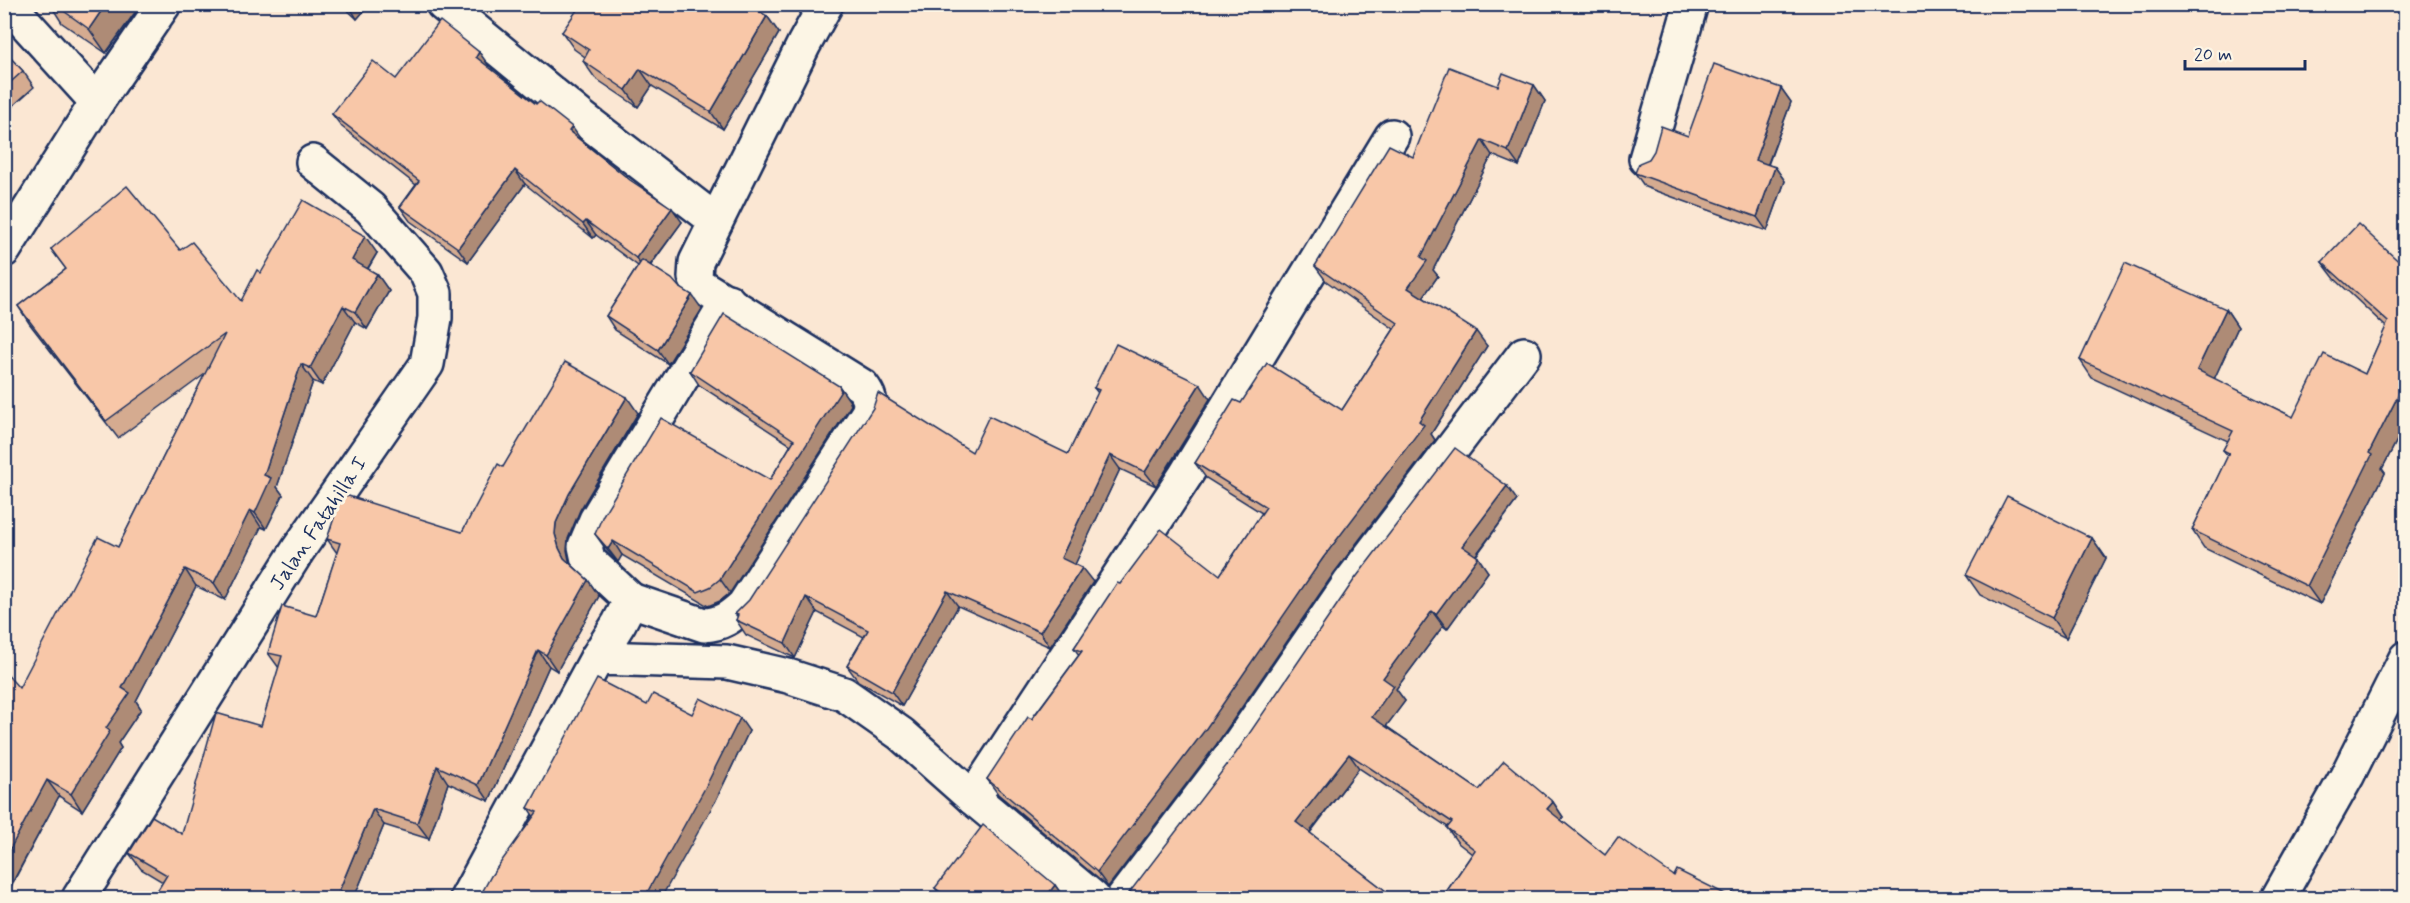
<svg xmlns="http://www.w3.org/2000/svg" width="2410" height="903" font-family="Mynerve,sans-serif">
	<style>
		.lines { fill: none; stroke-linecap: round; stroke-linejoin: round }
		.minor-casing { stroke: #1b2f5e; stroke-width: 38 }
		.minor { stroke: #fcf5e5; stroke-width: 33 }
		.wall { fill: #d5ab90; stroke: #1b2f5e; stroke-width: 1.5 }
		.shaded-wall { fill: #ae8b76; stroke: #1b2f5e; stroke-width: 1.5 }
		.building { fill: #f8c7a8; stroke: #1b2f5e; stroke-width: 1.5 }
		.labels { text-anchor: middle; stroke-width: 6; stroke-linejoin: round; paint-order: stroke }
		.street-label { font-size: 21px; fill: #1b2f5e; stroke: #fcf5e5 }
	</style>
	<rect width="100%" height="100%" fill="#fbe7d3"/>
	<filter id="ink" filterUnits="userSpaceOnUse"><feTurbulence type="fractalNoise" baseFrequency=".0167" numOctaves="2"/><feDisplacementMap in="SourceGraphic" scale="12" xChannelSelector="R" yChannelSelector="G"/><feConvolveMatrix kernelMatrix="1 2 1 2 8 2 1 2 1" color-interpolation-filters="sRGB"/></filter>
	<g filter="url(#ink)">
		<g class="lines">
			<g class="minor-casing">
				<g id="minor">
					<path d="M 8,4 L 97,102"/>
					<path d="M 443,4 L 581,117 L 716,221"/>
					<path d="M 1646,159 L 1691,4"/>
					<path d="M 4,250 L 97,102 L 164,4"/>
					<path d="M 631,600 L 704,625 C 722,624 731,617 744,605 L 868,413 C 872,402 869,395 862,386 L 699,285 L 695,277 L 696,262 L 804,44 L 826,4"/>
					<path d="M 597,658 L 619,623 L 631,600 L 588,560 L 585,546 L 596,520 L 728,301"/>
					<path d="M 973,798 L 1185,476 L 1392,136"/>
					<path d="M 79,898 L 298,550 L 427,364 L 435,318 L 435,293 L 426,272 L 370,208 L 313,162"/>
					<path d="M 467,898 L 597,658 L 727,662 L 788,676 L 844,694 L 901,734 L 973,798 L 1093,898"/>
					<path d="M 1123,898 L 1231,756 L 1349,584 L 1524,354"/>
					<path d="M 2278,898 L 2347,776 L 2406,658"/>
				</g>
			</g>
			<use href="#minor" class="minor"/>
		</g>
		<g class="wall">
			<path d="M 50,4 L 141,4 L 106,53 L 62,23 Z"/>
			<path d="M 341,4 L 370,4 L 357,19 Z"/>
			<path d="M 767,16 L 779,33 L 723,129 L 652,86 L 638,107 L 595,78 L 583,61 L 585,57 L 574,49 L 562,32 Z"/>
			<path d="M 4,51 L 23,71 L 34,87 L 4,114 Z"/>
			<path d="M 479,52 L 488,67 L 682,222 L 651,265 L 679,287 L 702,309 L 668,364 L 615,330 L 606,316 L 638,266 L 596,235 L 593,238 L 525,184 L 468,262 L 410,221 L 400,207 L 416,185 L 342,127 L 332,114 L 396,79 Z"/>
			<path d="M 1534,85 L 1545,101 L 1519,166 L 1492,155 L 1433,270 L 1438,276 L 1423,297 L 1487,346 L 1431,434 L 1435,440 L 1334,573 L 1216,745 L 1108,887 L 998,794 L 987,779 L 1079,655 L 1074,648 L 1120,584 L 1220,575 L 1262,513 L 1206,478 L 1195,463 L 1241,403 L 1342,410 L 1394,329 L 1326,281 L 1315,266 L 1413,157 L 1498,86 Z"/>
			<path d="M 1781,88 L 1791,102 L 1768,165 L 1775,167 L 1785,181 L 1767,231 L 1645,187 L 1635,173 L 1649,159 L 1688,136 Z"/>
			<path d="M 4,152 L 9,159 L 4,163 Z"/>
			<path d="M 51,249 L 180,250 L 241,301 L 261,273 L 377,253 L 368,269 L 377,274 L 389,291 L 367,329 L 355,322 L 322,385 L 313,381 L 277,487 L 283,495 L 266,529 L 261,527 L 225,600 L 196,586 L 136,701 L 141,709 L 118,743 L 121,748 L 82,811 L 59,796 L 7,894 L 15,898 L 4,898 L 19,688 L 118,547 L 205,374 L 118,438 L 29,323 L 18,306 L 66,269 Z"/>
			<path d="M 2322,262 L 2406,268 L 2406,423 L 2382,469 L 2385,473 L 2320,604 L 2204,548 L 2192,530 L 2228,456 L 2223,450 L 2228,441 L 2092,378 L 2080,360 L 2226,309 L 2238,327 L 2214,379 L 2293,417 L 2365,374 L 2386,327 L 2335,279 Z"/>
			<path d="M 690,371 L 839,386 L 849,400 L 851,405 L 730,593 L 720,601 L 708,606 L 622,555 L 618,562 L 605,548 L 595,534 L 770,480 L 791,445 L 699,385 Z"/>
			<path d="M 1094,388 L 1210,399 L 1156,486 L 1120,469 L 1075,564 L 1093,582 L 1050,647 L 958,606 L 902,706 L 858,681 L 847,666 L 864,637 L 817,612 L 795,658 L 746,635 L 736,620 L 738,617 L 735,614 L 972,452 L 1068,454 L 1098,393 Z"/>
			<path d="M 638,413 L 580,510 L 568,539 L 567,550 L 570,563 L 588,580 L 599,596 L 557,671 L 549,666 L 489,801 L 448,783 L 429,839 L 384,825 L 354,898 L 153,898 L 163,882 L 141,869 L 129,853 L 182,834 L 261,726 L 279,668 L 268,653 L 316,616 L 337,553 L 327,539 L 462,532 L 503,467 Z"/>
			<path d="M 1517,500 L 1476,556 L 1488,572 L 1447,629 L 1443,626 L 1396,689 L 1405,701 L 1386,726 L 1479,790 L 1553,802 L 1563,817 L 1561,820 L 1605,855 L 1674,876 L 1731,897 L 1747,898 L 1442,898 L 1472,854 L 1458,843 L 1447,828 L 1448,827 L 1359,768 L 1310,833 L 1395,898 L 1133,898 L 1129,893 Z"/>
			<path d="M 2092,538 L 2106,558 L 2066,638 L 1980,595 L 1966,575 Z"/>
			<path d="M 647,705 L 692,714 L 749,731 L 715,802 L 534,817 L 528,808 Z"/>
			<path d="M 1055,885 L 1064,898 L 943,898 L 935,888 Z"/>
		</g>
		<g class="shaded-wall">
			<path d="M 106,4 L 141,4 L 106,53 L 89,29 Z"/>
			<path d="M 348,4 L 370,4 L 357,19 Z"/>
			<path d="M 767,16 L 779,33 L 723,129 L 711,112 Z"/>
			<path d="M 479,52 L 489,66 L 485,71 L 476,57 Z"/>
			<path d="M 640,69 L 652,86 L 638,107 L 626,90 Z"/>
			<path d="M 1534,85 L 1545,101 L 1519,166 L 1508,151 Z"/>
			<path d="M 1781,88 L 1791,102 L 1764,174 L 1755,160 Z"/>
			<path d="M 572,127 L 582,141 L 569,131 Z"/>
			<path d="M 1482,140 L 1492,155 L 1433,270 L 1438,276 L 1419,303 L 1408,288 L 1421,257 Z"/>
			<path d="M 1775,167 L 1785,181 L 1767,231 L 1757,217 Z"/>
			<path d="M 515,170 L 525,184 L 468,262 L 458,248 Z"/>
			<path d="M 672,208 L 682,222 L 645,272 L 636,258 Z"/>
			<path d="M 586,221 L 596,235 L 593,238 L 583,224 Z"/>
			<path d="M 365,236 L 377,253 L 363,276 L 352,260 Z"/>
			<path d="M 377,274 L 389,291 L 367,329 L 355,312 Z"/>
			<path d="M 692,295 L 702,309 L 668,364 L 658,350 Z"/>
			<path d="M 343,306 L 355,322 L 322,385 L 310,368 Z"/>
			<path d="M 2226,309 L 2238,327 L 2210,388 L 2197,370 Z"/>
			<path d="M 1476,331 L 1487,346 L 1431,434 L 1435,440 L 1334,573 L 1216,745 L 1108,887 L 1097,872 L 1323,558 L 1419,421 Z"/>
			<path d="M 301,364 L 313,381 L 277,487 L 283,495 L 266,529 L 255,513 L 264,475 Z"/>
			<path d="M 2406,380 L 2406,423 L 2382,469 L 2385,473 L 2320,604 L 2307,586 L 2369,453 Z"/>
			<path d="M 1200,384 L 1210,399 L 1156,486 L 1145,472 Z"/>
			<path d="M 839,386 L 849,400 L 851,405 L 730,593 L 720,579 Z"/>
			<path d="M 627,397 L 638,413 L 580,510 L 568,539 L 567,550 L 570,565 L 564,558 L 559,548 L 555,534 L 556,523 L 569,494 Z"/>
			<path d="M 1110,455 L 1120,469 L 1071,573 L 1061,558 Z"/>
			<path d="M 1507,486 L 1517,500 L 1472,560 L 1462,546 Z"/>
			<path d="M 250,510 L 261,527 L 225,600 L 214,583 Z"/>
			<path d="M 2092,538 L 2106,558 L 2066,638 L 2052,618 Z"/>
			<path d="M 613,541 L 622,555 L 618,562 L 608,549 Z"/>
			<path d="M 1478,557 L 1488,572 L 1447,629 L 1436,614 Z"/>
			<path d="M 1082,568 L 1093,582 L 1050,647 L 1040,632 Z"/>
			<path d="M 185,569 L 196,586 L 136,701 L 141,709 L 118,743 L 121,748 L 82,811 L 71,794 L 106,728 L 122,688 Z"/>
			<path d="M 588,580 L 599,596 L 557,671 L 546,655 Z"/>
			<path d="M 947,591 L 958,606 L 902,706 L 892,692 Z"/>
			<path d="M 806,597 L 817,612 L 795,658 L 785,643 Z"/>
			<path d="M 1432,611 L 1443,626 L 1396,689 L 1405,701 L 1382,732 L 1372,717 L 1383,678 Z"/>
			<path d="M 538,650 L 549,666 L 489,801 L 478,785 Z"/>
			<path d="M 740,718 L 749,731 L 715,802 L 661,898 L 644,898 Z"/>
			<path d="M 1349,754 L 1359,768 L 1306,837 L 1296,822 Z"/>
			<path d="M 437,766 L 448,783 L 429,839 L 417,823 Z"/>
			<path d="M 47,780 L 59,796 L 4,898 L 4,860 Z"/>
			<path d="M 1553,802 L 1563,817 L 1558,824 L 1547,809 Z"/>
			<path d="M 373,809 L 384,825 L 354,898 L 344,898 L 339,891 Z"/>
			<path d="M 1055,885 L 1064,898 L 1045,898 Z"/>
		</g>
		<g class="building">
			<path d="M 54,4 L 106,4 L 89,29 Z"/>
			<path d="M 581,4 L 748,4 L 767,16 L 711,112 L 640,69 L 626,90 L 583,61 L 589,50 L 562,32 Z"/>
			<path d="M 440,21 L 479,52 L 476,57 L 536,104 L 539,101 L 572,127 L 569,131 L 630,180 L 672,208 L 636,258 L 586,221 L 583,224 L 515,170 L 458,248 L 400,207 L 419,181 L 332,114 L 373,61 L 396,79 Z"/>
			<path d="M 4,51 L 23,71 L 4,88 Z"/>
			<path d="M 1714,64 L 1781,88 L 1755,160 L 1775,167 L 1757,217 L 1635,173 L 1639,163 L 1649,159 L 1654,151 L 1661,126 L 1688,136 Z"/>
			<path d="M 1449,67 L 1498,86 L 1503,73 L 1534,85 L 1508,151 L 1482,140 L 1421,257 L 1427,261 L 1408,288 L 1476,331 L 1419,421 L 1424,425 L 1323,558 L 1205,730 L 1097,872 L 987,779 L 1028,717 L 1032,719 L 1082,651 L 1074,648 L 1117,583 L 1120,584 L 1161,529 L 1220,575 L 1266,507 L 1195,463 L 1234,400 L 1241,403 L 1267,363 L 1342,410 L 1398,323 L 1315,266 L 1389,145 L 1413,157 Z"/>
			<path d="M 127,186 L 180,250 L 192,242 L 241,301 L 257,270 L 261,273 L 303,200 L 365,236 L 352,260 L 377,274 L 355,312 L 343,306 L 310,368 L 301,364 L 264,475 L 271,478 L 255,513 L 250,510 L 214,583 L 185,569 L 122,688 L 130,693 L 106,728 L 110,731 L 71,794 L 47,780 L 4,860 L 4,671 L 19,688 L 98,537 L 118,547 L 225,334 L 106,421 L 18,306 L 66,269 L 51,249 Z"/>
			<path d="M 2358,224 L 2406,268 L 2406,380 L 2369,453 L 2372,455 L 2307,586 L 2192,530 L 2229,453 L 2223,450 L 2233,431 L 2080,360 L 2125,263 L 2226,309 L 2197,370 L 2293,417 L 2324,354 L 2365,374 L 2388,322 L 2322,262 Z"/>
			<path d="M 642,260 L 672,279 L 679,287 L 692,295 L 658,350 L 606,316 Z"/>
			<path d="M 724,314 L 839,386 L 841,391 L 720,579 L 710,587 L 698,592 L 613,541 L 608,549 L 595,534 L 603,515 L 661,418 L 770,480 L 794,440 L 690,371 Z"/>
			<path d="M 1116,344 L 1200,384 L 1145,472 L 1110,455 L 1061,558 L 1082,568 L 1040,632 L 947,591 L 892,692 L 847,666 L 868,630 L 806,597 L 785,643 L 736,620 L 738,615 L 735,614 L 749,600 L 873,408 L 878,393 L 972,452 L 989,416 L 1068,454 L 1099,390 L 1094,388 Z"/>
			<path d="M 565,362 L 627,397 L 569,494 L 556,523 L 555,534 L 559,548 L 564,558 L 588,580 L 546,655 L 538,650 L 478,785 L 437,766 L 417,823 L 373,809 L 339,891 L 353,898 L 153,898 L 167,875 L 129,853 L 152,816 L 182,834 L 216,713 L 261,726 L 282,656 L 268,653 L 282,606 L 316,616 L 340,543 L 327,539 L 342,494 L 462,532 L 498,464 L 503,467 Z"/>
			<path d="M 1455,448 L 1507,486 L 1462,546 L 1478,557 L 1436,614 L 1432,611 L 1383,678 L 1394,686 L 1372,717 L 1479,790 L 1504,761 L 1553,802 L 1547,809 L 1605,855 L 1618,837 L 1674,876 L 1677,870 L 1731,897 L 1733,892 L 1747,898 L 1442,898 L 1475,850 L 1447,828 L 1452,822 L 1349,754 L 1296,822 L 1395,898 L 1136,898 L 1129,893 L 1236,753 L 1354,580 Z"/>
			<path d="M 2007,496 L 2092,538 L 2052,618 L 1966,575 Z"/>
			<path d="M 597,679 L 647,705 L 653,694 L 692,714 L 700,698 L 740,718 L 705,788 L 644,898 L 479,898 L 491,876 L 537,812 L 528,808 Z"/>
			<path d="M 983,825 L 1055,885 L 1045,898 L 949,898 L 935,888 Z"/>
			<path d="M 4,893 L 14,898 L 4,898 Z"/>
		</g>
	</g>
	<g class="labels">
		<g class="street-label">
			<text transform="translate(318 523) rotate(-56)" y="7">Jalan Fatahilla I</text>
		</g>
	</g>
	<rect width="2410" height="903" fill="none" stroke="#fcf5e5" stroke-width="24"/>
	<rect x="12" y="12" width="2386" height="879" fill="none" stroke="#1b2f5e" stroke-width="2" filter="url(#ink)"/>
	<path d="M2185 60v9h120v-9" fill="none" stroke="#1b2f5e" stroke-width="3"/>
	<text x="2194" y="60" font-size="18" fill="#1b2f5e" stroke="#fcf5e5" stroke-width="4.5" paint-order="stroke">20 m</text>
</svg>
